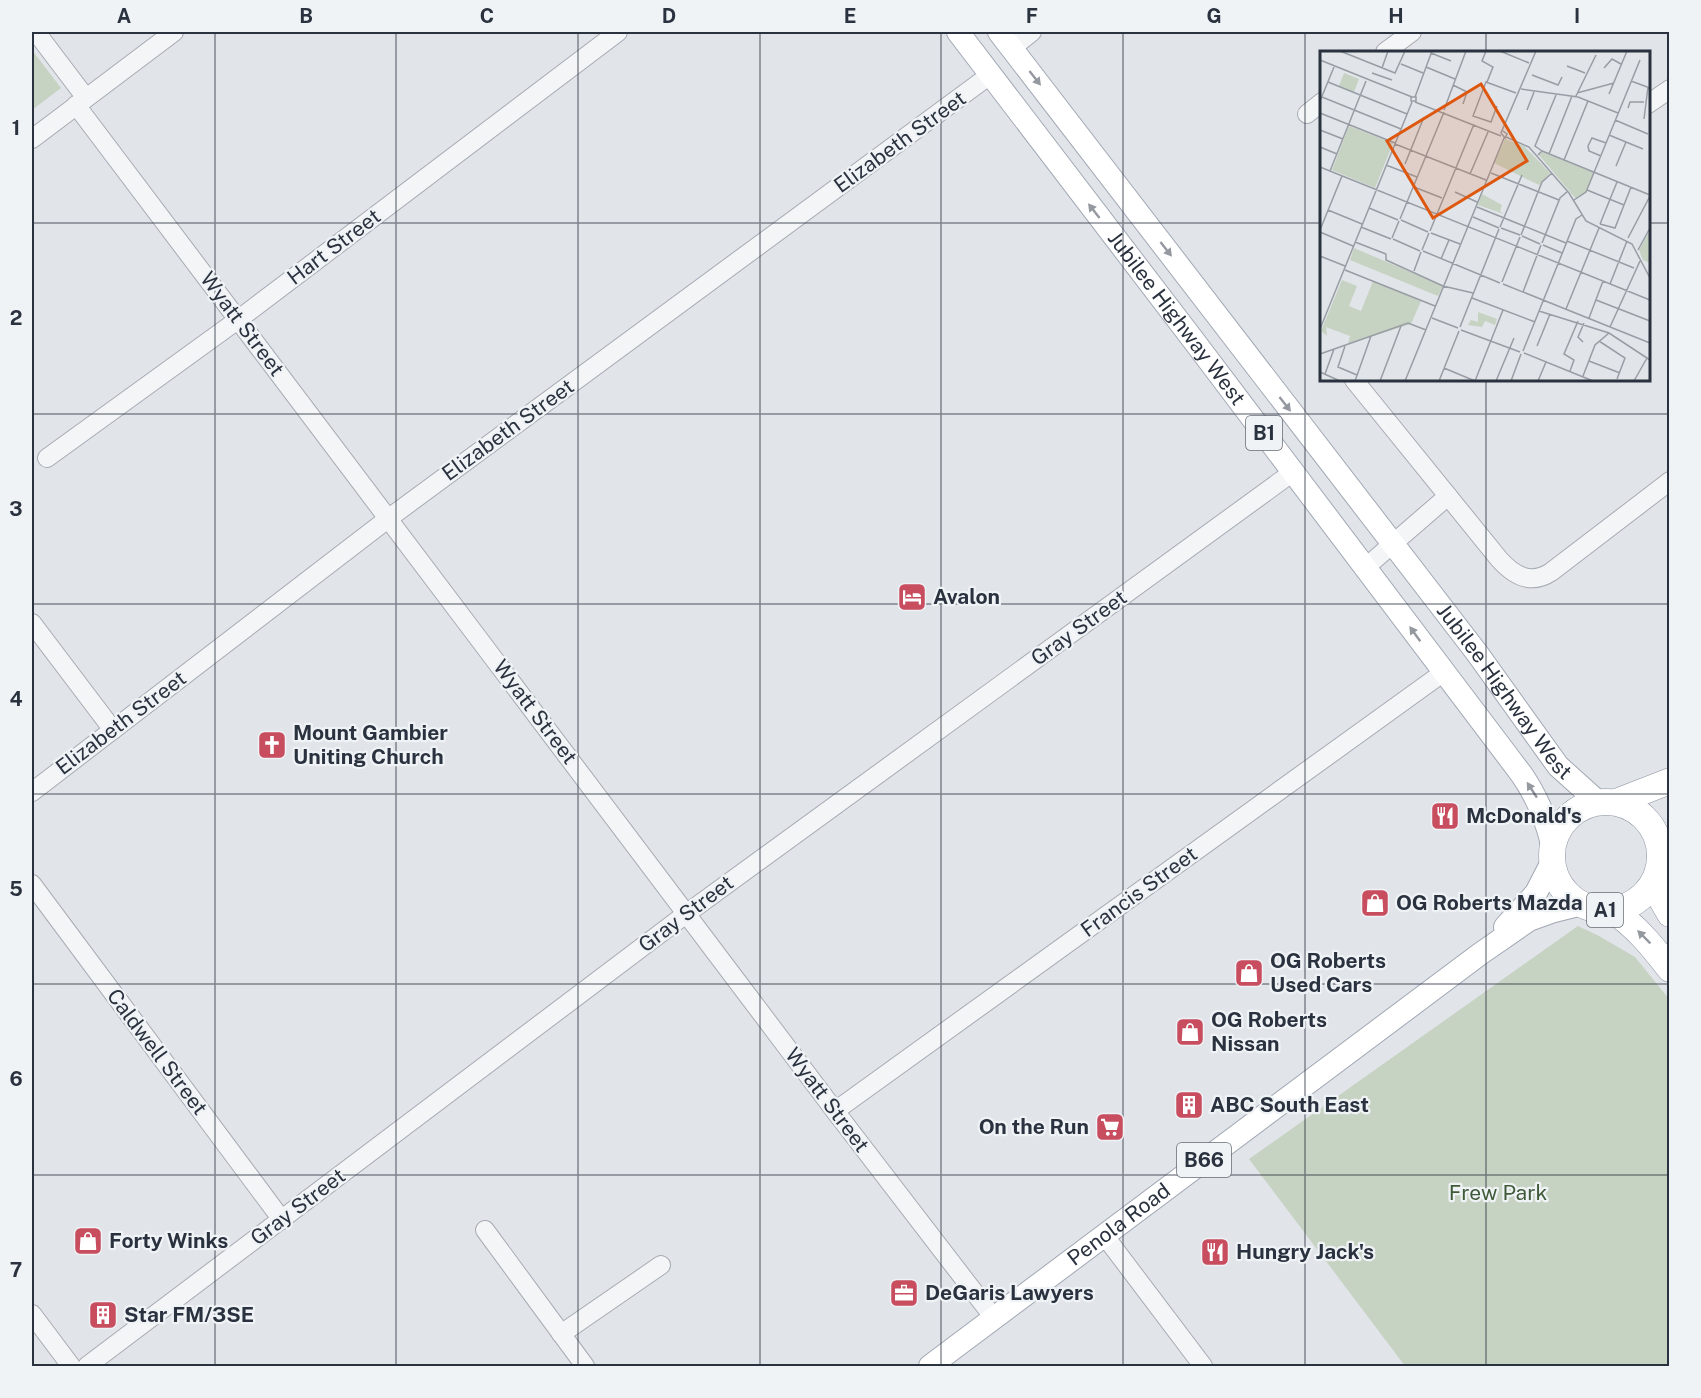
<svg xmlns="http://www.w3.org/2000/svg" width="1701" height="1398" font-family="'Public Sans',sans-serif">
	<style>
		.green { fill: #c6d2c2 }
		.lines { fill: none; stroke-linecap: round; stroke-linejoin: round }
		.minor-casing { stroke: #a6abb3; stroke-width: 20 }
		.major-casing { stroke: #a1a8b4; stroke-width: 24 }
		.highway-casing { stroke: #89929f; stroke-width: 27 }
		.minor { stroke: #f3f5f7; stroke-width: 18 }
		.major { stroke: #fff; stroke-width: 22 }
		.highway { stroke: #fff; stroke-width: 26 }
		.oneway { fill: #94989f }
		.grid { fill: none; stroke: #2a323f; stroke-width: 1.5; stroke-opacity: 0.55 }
		.labels { text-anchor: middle; stroke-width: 4.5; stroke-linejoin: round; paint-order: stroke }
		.shield { fill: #f0f3f6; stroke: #656c76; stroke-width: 1.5 }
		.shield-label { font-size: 20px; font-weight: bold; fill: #2a323f }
		.street-label { font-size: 21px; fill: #2a323f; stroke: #f0f3f6 }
		.poi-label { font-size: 21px; font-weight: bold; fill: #2a323f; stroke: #f0f3f6; text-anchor: start }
		.park-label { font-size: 21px; fill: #3f5a38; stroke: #f0f3f6 }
		.inset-road { fill: none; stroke: #989da5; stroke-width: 1.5 }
		.view { fill: #de570f; fill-opacity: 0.15; stroke: #de570f; stroke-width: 3 }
		.inset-edge { fill: none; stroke: #2a323f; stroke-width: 3 }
		.neatline { fill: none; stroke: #2a323f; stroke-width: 2 }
		.grid-label { font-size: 20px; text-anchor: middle; font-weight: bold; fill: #2a323f }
	</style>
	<rect width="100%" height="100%" fill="#e1e4e9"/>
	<g class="green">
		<path d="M 32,50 L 61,88 L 32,110 Z"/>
		<path d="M 1578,926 L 1599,936 L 1635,957 L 1669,999 L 1669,1366 L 1405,1366 L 1249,1159 Z"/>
	</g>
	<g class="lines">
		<g class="minor-casing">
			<g id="minor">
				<path d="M 36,32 L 86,98"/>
				<path d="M 1012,48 L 1032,32"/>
				<path d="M 1385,52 L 1412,32"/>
				<path d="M 1648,104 L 1670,89"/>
				<path d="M 76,105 L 835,1111 L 994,1318"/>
				<path d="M 1307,114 L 1322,102"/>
				<path d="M 32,139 L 174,32"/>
				<path d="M 1354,380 L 1499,559 C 1514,576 1531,585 1551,572 L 1670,481"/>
				<path d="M 47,458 L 239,319 L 618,32"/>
				<path d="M 1366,567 L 1448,496"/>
				<path d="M 32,623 L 113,730"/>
				<path d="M 32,792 L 389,518 L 990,75"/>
				<path d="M 32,884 L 282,1220"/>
				<path d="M 835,1111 L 1444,672"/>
				<path d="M 485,1230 L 585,1366"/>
				<path d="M 1104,1235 L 1203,1366"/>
				<path d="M 32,1314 L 71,1366"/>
				<path d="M 561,1334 L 661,1265"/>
				<path d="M 87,1366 L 686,914 L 1293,472"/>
			</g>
		</g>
		<g class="major-casing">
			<g id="major">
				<path id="s1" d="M 958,32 L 1194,341 L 1522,775 C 1537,797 1546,818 1552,844"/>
				<path id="s2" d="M 999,32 L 1477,653 L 1558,766 L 1598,802"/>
				<path d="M 1505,927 L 1536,893 L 1552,862"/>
				<path id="s3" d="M 930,1366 L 1480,954 L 1529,920 L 1554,911 L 1582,904"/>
			</g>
		</g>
		<g class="highway-casing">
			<g id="highway">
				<circle cx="1606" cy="856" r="54"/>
				<path d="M 1616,802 L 1670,781"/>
				<path d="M 1654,881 L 1659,895 L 1670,914"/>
				<path d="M 1612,910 C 1636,926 1652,946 1670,969"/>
			</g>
		</g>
		<use href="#minor" class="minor"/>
		<use href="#major" class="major"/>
		<use href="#highway" class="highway"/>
	</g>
	<defs><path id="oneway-solid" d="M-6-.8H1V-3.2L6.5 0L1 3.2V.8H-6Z" transform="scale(1.5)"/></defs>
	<g class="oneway">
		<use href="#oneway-solid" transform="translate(1035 78) rotate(52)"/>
		<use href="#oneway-solid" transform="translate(1094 211) rotate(-128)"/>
		<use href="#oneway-solid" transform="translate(1166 249) rotate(52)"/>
		<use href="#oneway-solid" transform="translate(1285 404) rotate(52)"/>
		<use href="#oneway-solid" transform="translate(1415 634) rotate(-126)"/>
		<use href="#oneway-solid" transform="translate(1532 790) rotate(-123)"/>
		<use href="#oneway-solid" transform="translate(1644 937) rotate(-135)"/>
	</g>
	<path class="grid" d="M 215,32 L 215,1366M 396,32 L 396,1366M 578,32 L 578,1366M 760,32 L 760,1366M 941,32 L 941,1366M 1123,32 L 1123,1366M 1305,32 L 1305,1366M 1486,32 L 1486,52M 32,223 L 1322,223M 1648,223 L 1670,223M 1486,380 L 1486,1366M 32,414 L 1670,414M 32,604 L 1670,604M 32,794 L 1670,794M 32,984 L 1670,984M 32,1175 L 1670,1175"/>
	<defs>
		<g id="hotel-square" transform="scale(1.5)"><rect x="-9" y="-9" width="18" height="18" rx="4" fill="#c74d5f" stroke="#f0f3f6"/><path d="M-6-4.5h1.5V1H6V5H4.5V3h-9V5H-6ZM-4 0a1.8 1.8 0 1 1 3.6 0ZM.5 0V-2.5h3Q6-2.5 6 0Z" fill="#fff"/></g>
		<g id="church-square" transform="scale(1.5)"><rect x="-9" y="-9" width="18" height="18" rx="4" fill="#c74d5f" stroke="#f0f3f6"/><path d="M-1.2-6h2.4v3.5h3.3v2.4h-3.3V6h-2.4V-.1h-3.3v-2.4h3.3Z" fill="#fff"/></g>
		<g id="restaurant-square" transform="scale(1.5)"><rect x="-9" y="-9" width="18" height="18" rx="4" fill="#c74d5f" stroke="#f0f3f6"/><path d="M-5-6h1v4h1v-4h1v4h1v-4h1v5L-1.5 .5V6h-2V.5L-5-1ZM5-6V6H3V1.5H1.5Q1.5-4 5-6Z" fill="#fff"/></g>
		<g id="shop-square" transform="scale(1.5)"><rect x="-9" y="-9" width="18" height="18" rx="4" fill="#c74d5f" stroke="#f0f3f6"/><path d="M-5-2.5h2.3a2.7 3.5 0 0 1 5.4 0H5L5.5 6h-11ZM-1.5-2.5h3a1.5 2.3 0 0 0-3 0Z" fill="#fff"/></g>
		<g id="building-square" transform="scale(1.5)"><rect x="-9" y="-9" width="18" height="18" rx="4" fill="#c74d5f" stroke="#f0f3f6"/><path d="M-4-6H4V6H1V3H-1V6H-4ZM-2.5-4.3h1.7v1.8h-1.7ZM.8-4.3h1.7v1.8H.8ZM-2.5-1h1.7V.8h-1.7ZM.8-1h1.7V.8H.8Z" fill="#fff"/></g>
		<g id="supermarket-square" transform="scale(1.5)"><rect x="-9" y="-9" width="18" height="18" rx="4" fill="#c74d5f" stroke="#f0f3f6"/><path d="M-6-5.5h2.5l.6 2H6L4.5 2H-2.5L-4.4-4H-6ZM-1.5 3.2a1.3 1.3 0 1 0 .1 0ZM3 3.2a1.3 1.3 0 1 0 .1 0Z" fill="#fff"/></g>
		<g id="office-square" transform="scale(1.5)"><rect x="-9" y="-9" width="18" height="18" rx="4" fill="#c74d5f" stroke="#f0f3f6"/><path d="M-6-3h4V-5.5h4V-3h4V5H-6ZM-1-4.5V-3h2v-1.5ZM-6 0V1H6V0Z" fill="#fff"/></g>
	</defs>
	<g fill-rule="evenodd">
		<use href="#hotel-square" x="912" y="597"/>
		<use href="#church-square" x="272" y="745"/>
		<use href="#restaurant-square" x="1445" y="816"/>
		<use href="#shop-square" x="1375" y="903"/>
		<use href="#shop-square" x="1249" y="973"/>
		<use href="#shop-square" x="1190" y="1032"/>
		<use href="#building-square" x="1189" y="1105"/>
		<use href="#supermarket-square" x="1110" y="1127"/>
		<use href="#shop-square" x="88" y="1241"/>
		<use href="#restaurant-square" x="1215" y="1252"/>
		<use href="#office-square" x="904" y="1293"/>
		<use href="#building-square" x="103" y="1315"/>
	</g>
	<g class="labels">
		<g class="shield">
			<rect x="1246" y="416" width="36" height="34" rx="4.5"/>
			<rect x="1587" y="893" width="36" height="34" rx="4.5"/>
			<rect x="1177" y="1143" width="54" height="34" rx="4.5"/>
		</g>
		<g class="shield-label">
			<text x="1264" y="440">B1</text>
			<text x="1605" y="917">A1</text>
			<text x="1204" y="1167">B66</text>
		</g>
		<g class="street-label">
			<text transform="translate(900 142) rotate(-36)" y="7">Elizabeth Street</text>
			<text transform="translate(334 247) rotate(-37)" y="7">Hart Street</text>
			<text dy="7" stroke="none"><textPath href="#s1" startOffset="360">Jubilee Highway West</textPath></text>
			<text transform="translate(242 324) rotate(53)" y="7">Wyatt Street</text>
			<text transform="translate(508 430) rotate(-36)" y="7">Elizabeth Street</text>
			<text transform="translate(1079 628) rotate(-36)" y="7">Gray Street</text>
			<text dy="7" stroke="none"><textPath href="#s2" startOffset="831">Jubilee Highway West</textPath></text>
			<text transform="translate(535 712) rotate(53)" y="7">Wyatt Street</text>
			<text transform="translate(121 723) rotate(-37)" y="7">Elizabeth Street</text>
			<text transform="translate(1139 892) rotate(-36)" y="7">Francis Street</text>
			<text transform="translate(686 914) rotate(-37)" y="7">Gray Street</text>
			<text transform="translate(157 1052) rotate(53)" y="7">Caldwell Street</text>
			<text transform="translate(827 1100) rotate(53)" y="7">Wyatt Street</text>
			<text transform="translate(298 1207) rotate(-37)" y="7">Gray Street</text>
			<text dy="7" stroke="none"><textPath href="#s3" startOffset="236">Penola Road</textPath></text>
		</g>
		<g class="poi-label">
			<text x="933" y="604">Avalon</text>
			<text x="293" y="740">Mount Gambier<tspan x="293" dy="24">Uniting Church</tspan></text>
			<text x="1466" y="823">McDonald's</text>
			<text x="1396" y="910">OG Roberts Mazda</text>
			<text x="1270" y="968">OG Roberts<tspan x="1270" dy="24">Used Cars</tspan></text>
			<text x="1211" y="1027">OG Roberts<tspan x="1211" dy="24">Nissan</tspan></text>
			<text x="1210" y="1112">ABC South East</text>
			<text x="1089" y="1134" text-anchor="end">On the Run</text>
			<text x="109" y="1248">Forty Winks</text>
			<text x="1236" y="1259">Hungry Jack's</text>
			<text x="925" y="1300">DeGaris Lawyers</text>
			<text x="124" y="1322">Star FM/3SE</text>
		</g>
		<g class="park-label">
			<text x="1498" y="1200">Frew Park</text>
		</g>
	</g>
	<g transform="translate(1320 51)">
		<rect width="330" height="330" fill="#e1e4e9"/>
		<path d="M 24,22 L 39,28 L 34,41 L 19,35 ZM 29,75 L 73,92 L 55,137 L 12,119 ZM 185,88 L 204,95 L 230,122 L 219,134 L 174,112 ZM 222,101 L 274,122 L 266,141 L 256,148 L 219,104 ZM 162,143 L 182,154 L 180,160 L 184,163 L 158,154 ZM 330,179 L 330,212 L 323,209 L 319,199 ZM 34,197 L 123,235 L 118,245 L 30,209 ZM 22,229 L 37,235 L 29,255 L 41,260 L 53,230 L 101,250 L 91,273 L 28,293 L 30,285 L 6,276 L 7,285 L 1,280 ZM 158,261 L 177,268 L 175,274 L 165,270 L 162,276 L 148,274 L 151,269 L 158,271 Z" fill="#c6d2c2"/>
		<path class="inset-road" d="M 20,0 L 75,22 L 85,0M 166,0 L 162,10 L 173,16 L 167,31M 180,0 L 209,12M 111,2 L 131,10M 0,9 L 92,46M 81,13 L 103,22M 247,15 L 265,22M 106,16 L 135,28M 62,17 L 68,0M 284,17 L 292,8 L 301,13M 52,22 L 72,29M 212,24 L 238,34 L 242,26M 311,30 L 330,37M 8,31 L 87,63M 133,34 L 147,41 L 143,53M 201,38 L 258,46 L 298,62M 257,42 L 294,32M 289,43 L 307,0M 256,45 L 276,4M 2,46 L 81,78M 91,46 L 96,46 L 96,50 L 91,50 ZM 95,46 L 112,0M 0,50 L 14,16M 95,51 L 181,85M 177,55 L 171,71 L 153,65 L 166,31 L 196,42M 308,57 L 310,51 L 324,51M 124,59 L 146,0M 207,59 L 214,41M 0,62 L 75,92M 324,68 L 328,36M 295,69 L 328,83M 0,79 L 23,88M 183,80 L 187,83 L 185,87 L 181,82 L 216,0M 289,84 L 323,98M 186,86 L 209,96 L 249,142 L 266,170 L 312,193 L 330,227M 75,93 L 166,129M 0,96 L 17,103M 222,100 L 215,95 L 236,44M 229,103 L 252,45M 218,104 L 222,100 L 330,144M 281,105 L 269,100 L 268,95 L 272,87 L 286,92M 244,109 L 268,50M 85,113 L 104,66M 66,114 L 97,126M 296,115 L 306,91M 0,116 L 330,249M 10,120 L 46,30M 171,122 L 239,149M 150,123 L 168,81M 94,136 L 122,147M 267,139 L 304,154M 135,141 L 157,151M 254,149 L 266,141 L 320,9M 87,151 L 124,61M 157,156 L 246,192M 49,157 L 78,169M 8,159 L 42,173M 153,166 L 179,177M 80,168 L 87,151M 81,169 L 108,181M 280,173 L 295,177 L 311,136M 280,173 L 297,131M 41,176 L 71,188M 180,176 L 202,124M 181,177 L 200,184M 0,179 L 22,125M 110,180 L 154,73M 0,181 L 33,195M 111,182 L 140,193M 201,184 L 222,131 L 232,122M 202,185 L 220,193M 72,187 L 79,170M 308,187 L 330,145M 73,188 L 100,200M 247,190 L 314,217M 35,191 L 66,203M 222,192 L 240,147 L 248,140M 223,194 L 242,202M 102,199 L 109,182M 318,199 L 330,177M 103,200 L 180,232M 66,203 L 66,209 L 123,235M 0,205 L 25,215M 121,208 L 129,189M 25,219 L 115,255M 94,220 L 101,201M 182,231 L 200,186M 183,233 L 330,292M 290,233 L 307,190M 123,235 L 153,242M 203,241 L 221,194M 152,247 L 215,271M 276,249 L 330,270M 246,258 L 279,177M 219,260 L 289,282 L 330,309M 112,267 L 138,277M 269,267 L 283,230M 140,276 L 179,178M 290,276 L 320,210M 0,278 L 92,51M 141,279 L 200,301M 279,290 L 305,307 L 297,328M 263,291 L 258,286 L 264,272M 25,295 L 18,316 L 37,324M 217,295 L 230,263M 203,300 L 256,168 L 262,164M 204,302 L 273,330M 0,303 L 88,272 L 106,279M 269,310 L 300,322M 124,317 L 155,330M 250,320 L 254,309 L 244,303 L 258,270M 0,321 L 20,330M 5,323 L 14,298M 263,325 L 275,294 L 289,282M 35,330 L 51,285M 60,330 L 81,275M 85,330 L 184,87M 119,330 L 139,280M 155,330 L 183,259M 176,330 L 194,287M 191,330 L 201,303M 218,330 L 226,311M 314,330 L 327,307"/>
		<path class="view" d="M 161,33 L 207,110 L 113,167 L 67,90 Z"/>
		<rect width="330" height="330" class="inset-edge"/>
	</g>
	<rect width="1701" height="1398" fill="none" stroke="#f0f3f6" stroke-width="66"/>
	<rect x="33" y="33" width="1635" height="1332" class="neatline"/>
	<g class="grid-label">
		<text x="124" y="23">A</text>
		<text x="306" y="23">B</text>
		<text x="487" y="23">C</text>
		<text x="669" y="23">D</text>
		<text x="850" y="23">E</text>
		<text x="1032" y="23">F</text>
		<text x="1214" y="23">G</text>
		<text x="1396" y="23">H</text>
		<text x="1577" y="23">I</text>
		<text x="16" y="135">1</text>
		<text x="16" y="325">2</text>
		<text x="16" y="516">3</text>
		<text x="16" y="706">4</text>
		<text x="16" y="896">5</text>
		<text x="16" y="1086">6</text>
		<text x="16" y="1277">7</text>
	</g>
</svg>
